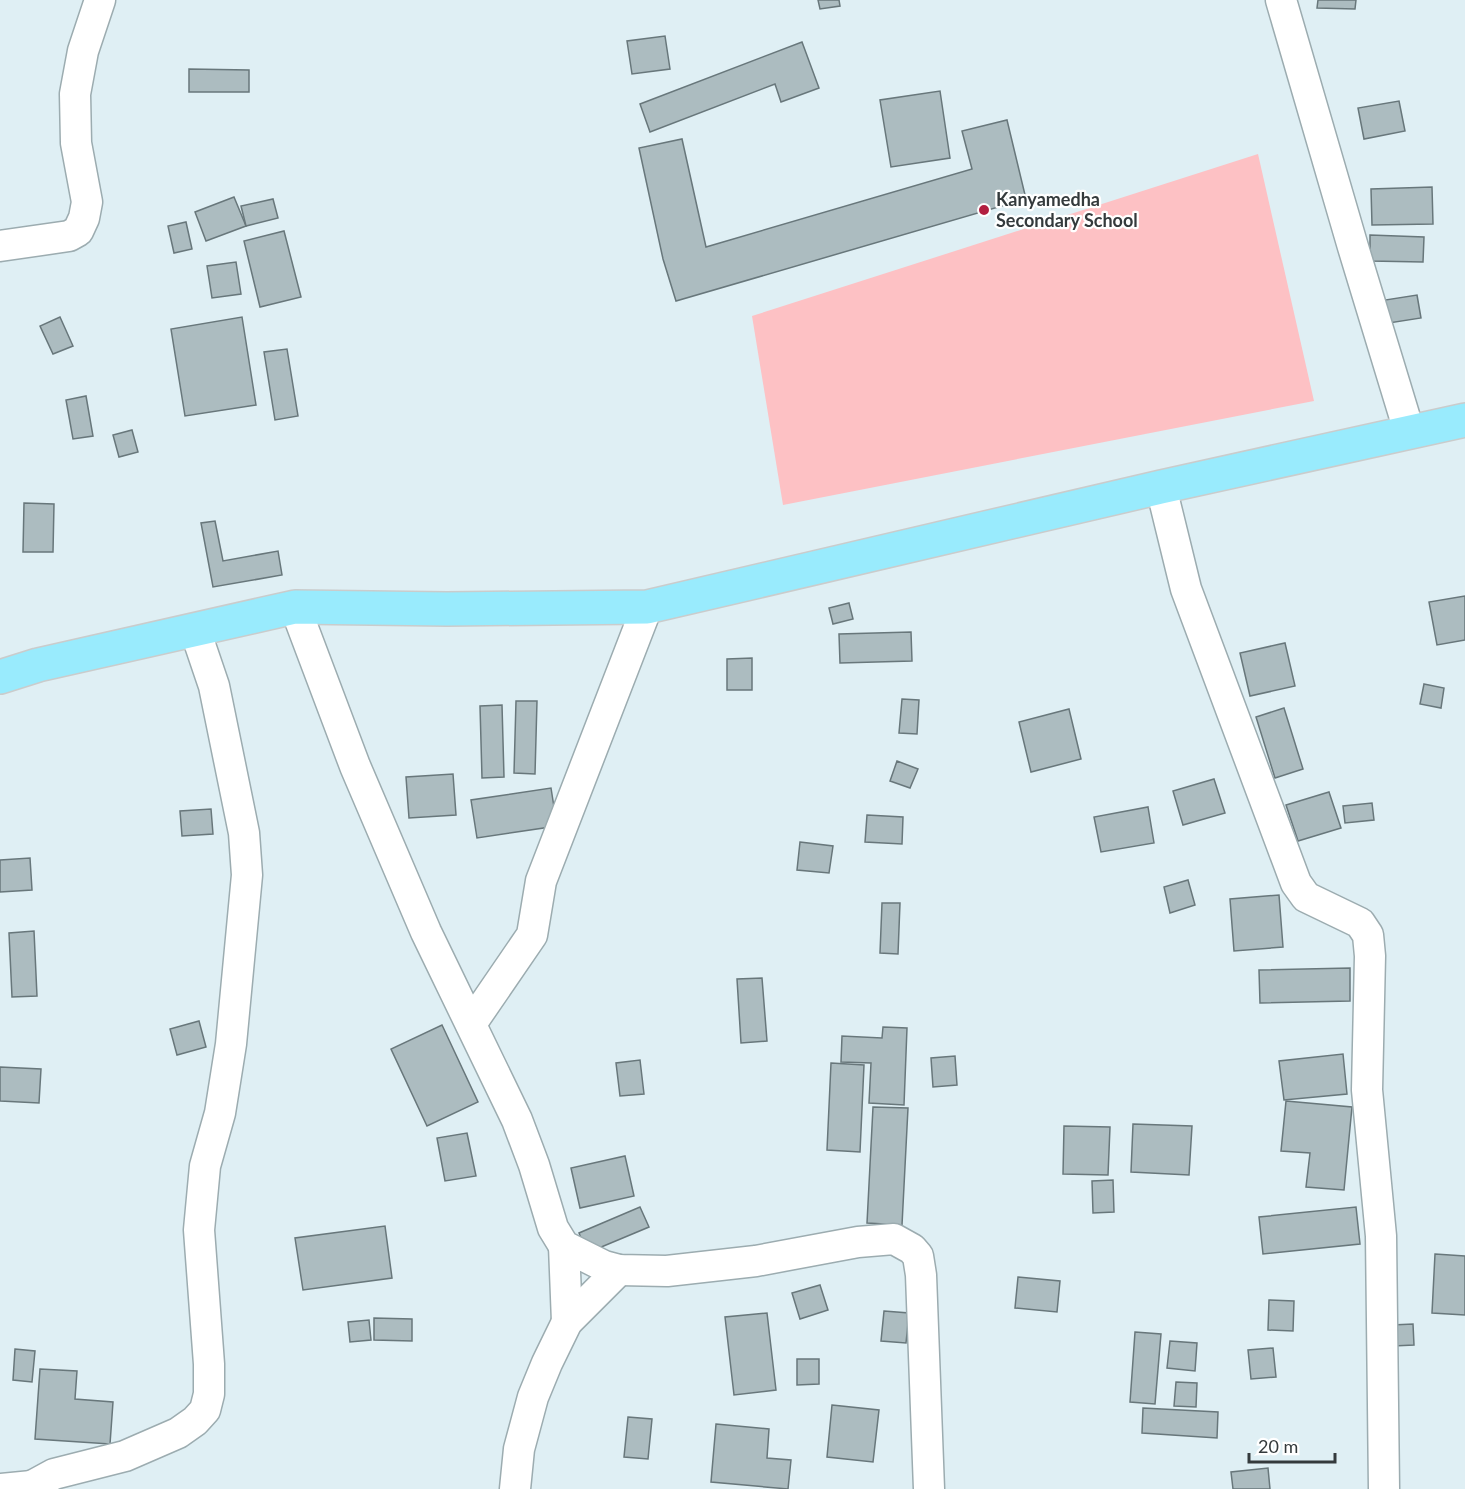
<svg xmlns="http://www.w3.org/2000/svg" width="1465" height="1489" font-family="Lato,sans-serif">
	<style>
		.green { fill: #fdc1c4 }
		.building { fill: #acbcc0; stroke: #68777b; stroke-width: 1.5 }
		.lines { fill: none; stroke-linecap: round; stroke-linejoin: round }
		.minor-casing { stroke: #9cacb0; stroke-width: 33 }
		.major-casing { stroke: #cacccc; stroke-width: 36 }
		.minor { stroke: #fff; stroke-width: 30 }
		.major { stroke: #99ebfd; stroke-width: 33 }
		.poi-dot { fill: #b21f40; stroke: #fff; stroke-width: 2 }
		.labels { text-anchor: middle; stroke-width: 4.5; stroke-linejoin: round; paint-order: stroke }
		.poi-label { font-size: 18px; font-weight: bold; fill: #343a3c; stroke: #fff; text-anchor: start }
	</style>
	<rect width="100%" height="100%" fill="#dfeff4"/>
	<path class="green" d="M 1258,154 L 1314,401 L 783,505 L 752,316 Z"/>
	<g class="building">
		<path d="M 818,0 L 839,0 L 840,6 L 820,9 Z"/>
		<path d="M 1318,0 L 1356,0 L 1355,9 L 1317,8 Z"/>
		<path d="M 665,36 L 670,69 L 632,74 L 627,41 Z"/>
		<path d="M 802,42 L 819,88 L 781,102 L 775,84 L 650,132 L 640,104 Z"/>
		<path d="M 189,69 L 249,70 L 249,92 L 189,92 Z"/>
		<path d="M 940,91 L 950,158 L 891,167 L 880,100 Z"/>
		<path d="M 1399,101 L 1405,131 L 1364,139 L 1358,108 Z"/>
		<path d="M 1007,120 L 1026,199 L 676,301 L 663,259 L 639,148 L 682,139 L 706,247 L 972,169 L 962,131 Z"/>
		<path d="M 1432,187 L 1433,224 L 1372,225 L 1371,189 Z"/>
		<path d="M 234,197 L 246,226 L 206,241 L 195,212 Z"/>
		<path d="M 273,199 L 278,218 L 246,226 L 241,206 Z"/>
		<path d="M 186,222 L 192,249 L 174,253 L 168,226 Z"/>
		<path d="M 284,231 L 301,297 L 260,307 L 244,241 Z"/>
		<path d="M 1370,235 L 1424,237 L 1423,262 L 1370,261 Z"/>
		<path d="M 236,262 L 241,294 L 212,298 L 207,266 Z"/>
		<path d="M 1417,295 L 1421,318 L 1389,323 L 1385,300 Z"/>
		<path d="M 60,317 L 73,346 L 53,354 L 40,326 Z"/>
		<path d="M 242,317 L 256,405 L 185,416 L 171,329 Z"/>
		<path d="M 287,349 L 298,416 L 275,420 L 264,352 Z"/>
		<path d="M 86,396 L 93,436 L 73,439 L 66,400 Z"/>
		<path d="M 132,430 L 138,452 L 119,457 L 113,435 Z"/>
		<path d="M 24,503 L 54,504 L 53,552 L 23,552 Z"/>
		<path d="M 215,521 L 223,561 L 278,551 L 282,575 L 213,587 L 201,523 Z"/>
		<path d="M 1465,596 L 1465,640 L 1437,645 L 1429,602 Z"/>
		<path d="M 849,603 L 853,619 L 833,624 L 829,608 Z"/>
		<path d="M 911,632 L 912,661 L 840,663 L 839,634 Z"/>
		<path d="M 1285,643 L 1295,686 L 1250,696 L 1240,653 Z"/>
		<path d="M 752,658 L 752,690 L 727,690 L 727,659 Z"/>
		<path d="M 1424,684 L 1444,688 L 1441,708 L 1420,704 Z"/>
		<path d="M 902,699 L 919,700 L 917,734 L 899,733 Z"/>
		<path d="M 516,701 L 537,701 L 535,774 L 514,773 Z"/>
		<path d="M 502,705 L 504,777 L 482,778 L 480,706 Z"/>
		<path d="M 1284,708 L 1303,769 L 1275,778 L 1256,717 Z"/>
		<path d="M 1069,709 L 1081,759 L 1031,772 L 1019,722 Z"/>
		<path d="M 897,761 L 918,769 L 910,788 L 890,781 Z"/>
		<path d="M 453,774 L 456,815 L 409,818 L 406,777 Z"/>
		<path d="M 1214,779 L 1225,813 L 1183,825 L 1173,791 Z"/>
		<path d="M 551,788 L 557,826 L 477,838 L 471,800 Z"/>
		<path d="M 1329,792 L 1341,828 L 1298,841 L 1286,805 Z"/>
		<path d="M 1372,803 L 1374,820 L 1345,823 L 1343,806 Z"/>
		<path d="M 1148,807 L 1154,843 L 1101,852 L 1094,817 Z"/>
		<path d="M 211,809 L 213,834 L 182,836 L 180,811 Z"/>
		<path d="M 867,815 L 903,817 L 902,844 L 865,842 Z"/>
		<path d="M 800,842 L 833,846 L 829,873 L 797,870 Z"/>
		<path d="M 30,858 L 32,890 L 0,892 L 0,860 Z"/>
		<path d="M 1188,880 L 1195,905 L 1170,913 L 1164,887 Z"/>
		<path d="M 1279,895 L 1283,947 L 1234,951 L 1230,899 Z"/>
		<path d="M 882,903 L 900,903 L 898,954 L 880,953 Z"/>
		<path d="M 34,931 L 37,996 L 12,997 L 9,933 Z"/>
		<path d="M 1350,968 L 1350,1001 L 1260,1003 L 1259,970 Z"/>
		<path d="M 762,978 L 767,1041 L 741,1043 L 737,979 Z"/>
		<path d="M 199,1021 L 206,1047 L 177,1055 L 170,1029 Z"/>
		<path d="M 442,1025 L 478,1102 L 427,1126 L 391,1049 Z"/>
		<path d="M 883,1027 L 907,1028 L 904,1105 L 869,1103 L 871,1063 L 841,1062 L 842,1036 L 882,1038 Z"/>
		<path d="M 1343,1054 L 1347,1094 L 1284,1100 L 1279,1061 Z"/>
		<path d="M 955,1056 L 957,1085 L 933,1087 L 931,1058 Z"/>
		<path d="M 640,1060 L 644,1094 L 620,1096 L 616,1063 Z"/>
		<path d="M 831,1063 L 864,1065 L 860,1152 L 827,1150 Z"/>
		<path d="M 0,1067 L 41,1069 L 39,1103 L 0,1101 Z"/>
		<path d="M 1286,1101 L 1352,1107 L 1344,1190 L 1306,1187 L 1310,1153 L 1281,1151 Z"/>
		<path d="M 873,1107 L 908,1108 L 902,1225 L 867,1223 Z"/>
		<path d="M 1133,1124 L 1192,1126 L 1189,1175 L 1131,1172 Z"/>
		<path d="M 1064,1126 L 1110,1127 L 1108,1175 L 1063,1174 Z"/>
		<path d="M 467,1133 L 476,1176 L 445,1181 L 437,1138 Z"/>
		<path d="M 625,1156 L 634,1196 L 580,1208 L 571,1168 Z"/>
		<path d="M 1113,1180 L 1114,1212 L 1093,1213 L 1092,1181 Z"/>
		<path d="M 640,1207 L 649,1227 L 587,1253 L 579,1233 Z"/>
		<path d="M 1356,1207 L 1360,1244 L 1263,1254 L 1259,1217 Z"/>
		<path d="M 385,1226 L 392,1278 L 303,1290 L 295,1238 Z"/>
		<path d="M 1435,1254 L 1465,1256 L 1465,1315 L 1432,1313 Z"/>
		<path d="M 1018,1277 L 1060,1281 L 1057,1312 L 1015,1308 Z"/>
		<path d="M 820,1285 L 828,1310 L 800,1319 L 792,1293 Z"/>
		<path d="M 1269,1300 L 1294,1301 L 1293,1331 L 1268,1330 Z"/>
		<path d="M 884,1311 L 909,1313 L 906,1343 L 881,1341 Z"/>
		<path d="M 767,1313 L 776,1390 L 734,1395 L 725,1317 Z"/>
		<path d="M 374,1318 L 412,1319 L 412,1341 L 374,1340 Z"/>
		<path d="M 369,1320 L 371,1340 L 350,1342 L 348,1322 Z"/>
		<path d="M 1413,1324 L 1414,1345 L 1393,1346 L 1392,1325 Z"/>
		<path d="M 1135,1332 L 1161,1334 L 1155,1404 L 1130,1402 Z"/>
		<path d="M 1170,1341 L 1197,1343 L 1195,1371 L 1167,1368 Z"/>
		<path d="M 1273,1348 L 1276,1377 L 1251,1379 L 1248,1350 Z"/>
		<path d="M 15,1349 L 35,1351 L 32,1382 L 13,1380 Z"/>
		<path d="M 797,1359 L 819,1359 L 819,1384 L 797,1385 Z"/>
		<path d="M 40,1369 L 77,1371 L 75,1399 L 113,1402 L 110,1444 L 35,1439 Z"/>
		<path d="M 1176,1382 L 1197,1383 L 1196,1407 L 1174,1406 Z"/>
		<path d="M 832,1405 L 879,1410 L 873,1462 L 827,1457 Z"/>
		<path d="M 1143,1408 L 1218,1412 L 1217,1438 L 1142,1433 Z"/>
		<path d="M 628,1417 L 652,1419 L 648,1459 L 624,1457 Z"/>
		<path d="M 716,1424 L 769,1429 L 767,1458 L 791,1460 L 788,1489 L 711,1482 Z"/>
		<path d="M 1268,1468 L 1270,1489 L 1233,1489 L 1231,1472 Z"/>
	</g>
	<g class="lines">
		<g class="minor-casing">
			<g id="minor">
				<path d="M 1281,0 L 1353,247 L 1409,431"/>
				<path d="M 0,246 L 69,236 L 78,231 L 84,218 L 87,202 L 76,143 L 75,94 L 83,51 L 100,0"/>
				<path d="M 1161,487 L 1186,589 L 1296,883 L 1306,897 L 1360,923 L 1368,935 L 1370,956 L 1367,1090 L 1381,1236 L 1384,1489"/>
				<path d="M 295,607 L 355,766 L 426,932 L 517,1120 L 534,1165 L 553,1228 L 564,1246 L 604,1266 L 619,1270 L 667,1271 L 756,1261 L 858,1242 L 894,1239 L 912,1249 L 918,1256 L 921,1275 L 929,1489"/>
				<path d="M 471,1024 L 532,935 L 541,881 L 647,607"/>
				<path d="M 564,1246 L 567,1322"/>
				<path d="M 0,1489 L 32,1486"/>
				<path d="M 31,1489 L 32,1486 L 54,1474 L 125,1456 L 178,1433 L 195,1421 L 205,1410 L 209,1394 L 209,1364 L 199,1230 L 205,1166 L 220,1113 L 231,1044 L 247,875 L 244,833 L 214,686 L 195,630"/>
				<path d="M 515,1489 L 519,1449 L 533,1397 L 547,1363 L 567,1322 L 619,1270"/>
			</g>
		</g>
		<g class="major-casing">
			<path id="major" d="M 0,677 L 38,665 L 295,607 L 447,609 L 647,607 L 1161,487 L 1465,420"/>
		</g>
		<use href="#minor" class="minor"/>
		<use href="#major" class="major"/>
	</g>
	<circle class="poi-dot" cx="984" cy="210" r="6"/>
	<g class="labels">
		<g class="poi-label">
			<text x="996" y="206">Kanyamedha<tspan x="996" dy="21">Secondary School</tspan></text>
		</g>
	</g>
	<path d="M1249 1453v9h86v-9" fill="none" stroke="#343a3c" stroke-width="3"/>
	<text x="1258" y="1453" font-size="18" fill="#343a3c" stroke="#ffffff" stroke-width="4.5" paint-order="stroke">20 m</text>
</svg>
